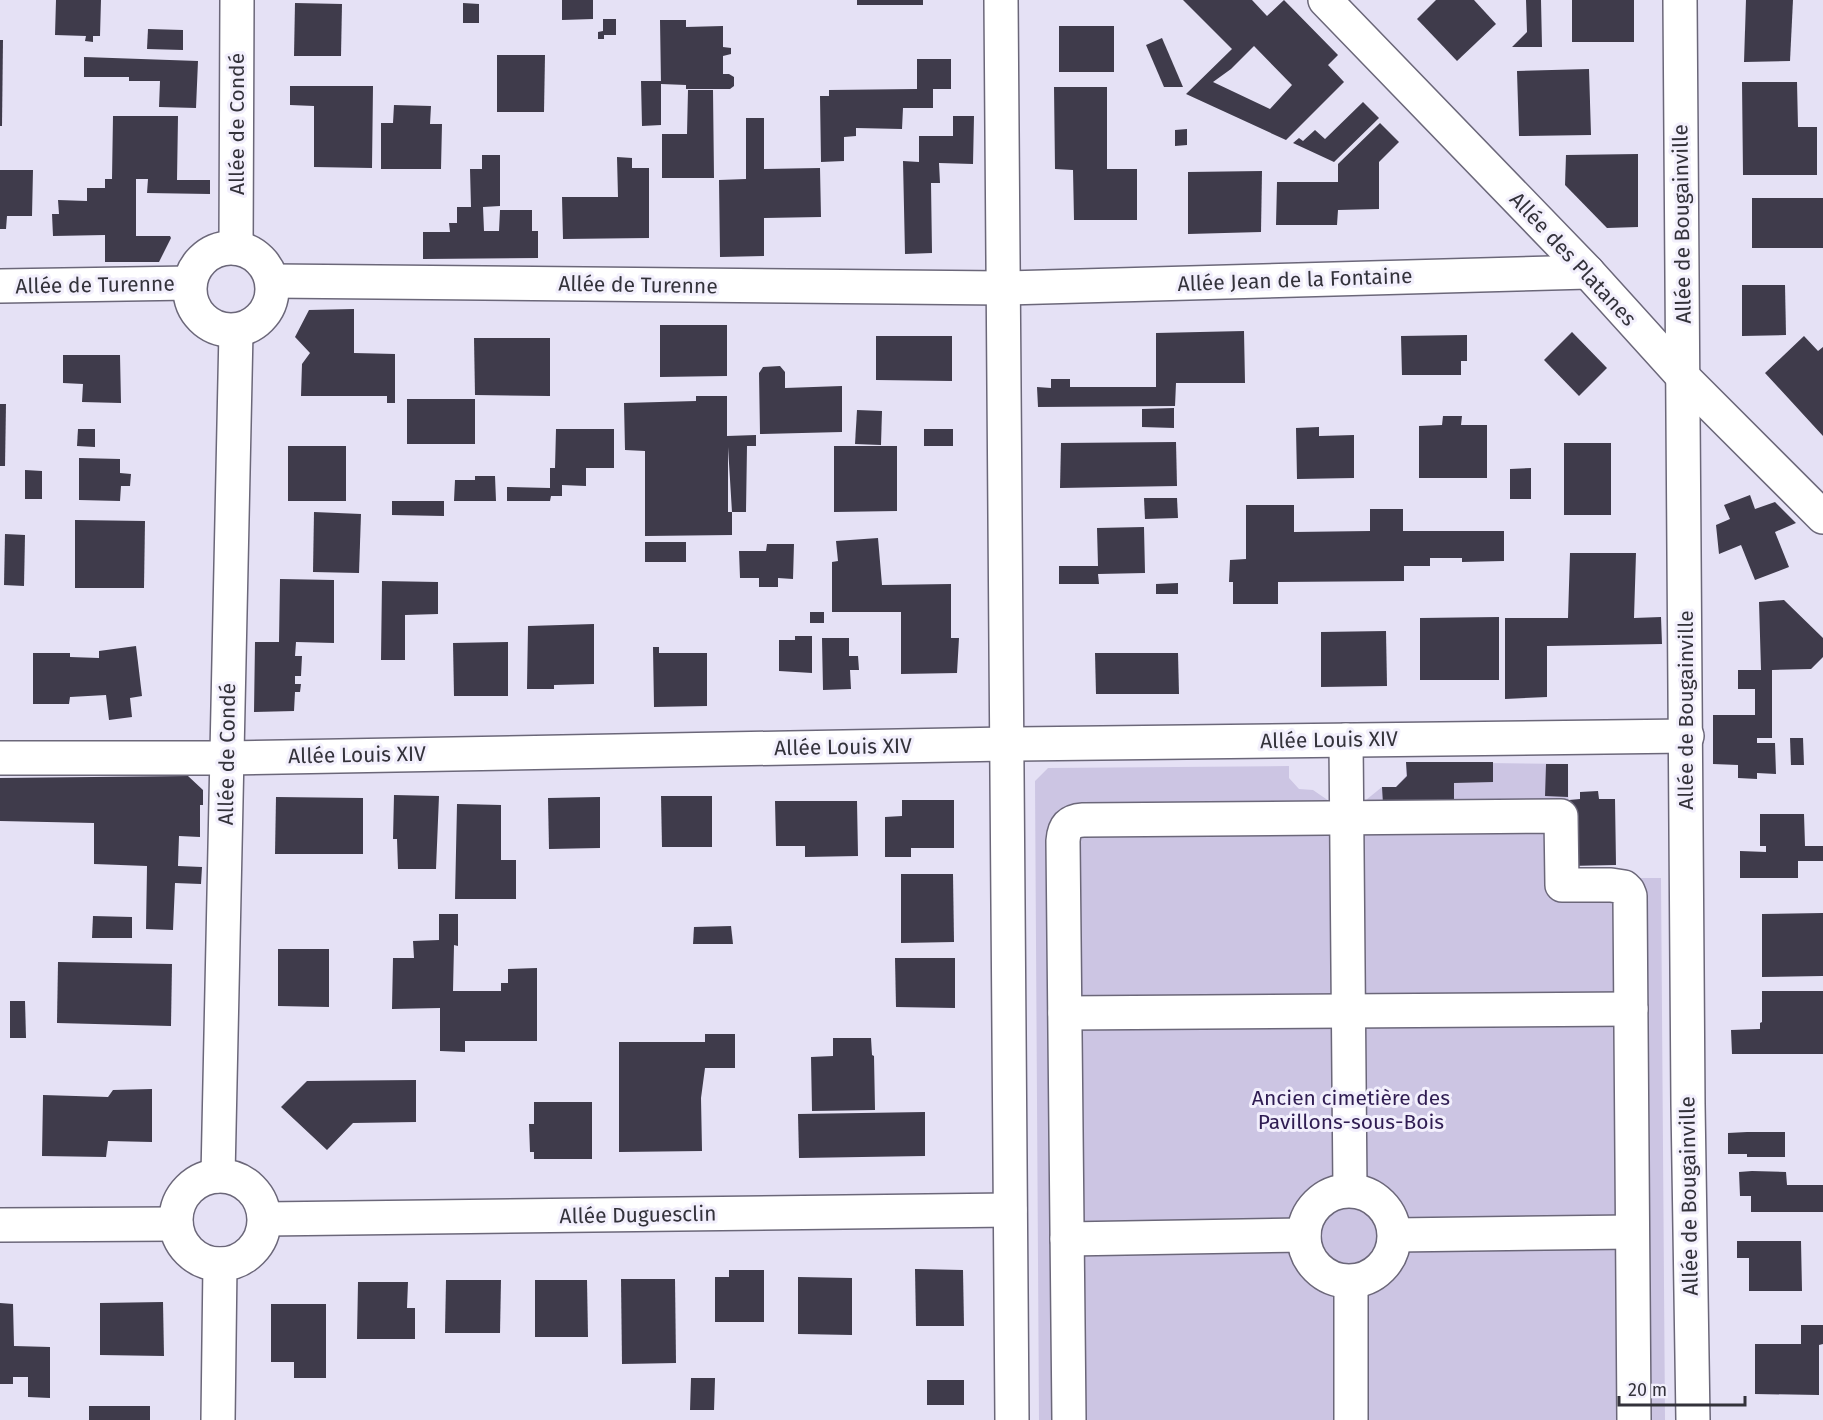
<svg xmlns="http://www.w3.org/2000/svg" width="1823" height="1420" font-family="'Fira Sans',sans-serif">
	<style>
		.green { fill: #ccc5e3 }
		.building { fill: #3f3b4b; fill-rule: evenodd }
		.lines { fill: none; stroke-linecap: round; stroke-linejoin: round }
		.minor-casing { stroke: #6b6779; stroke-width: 36 }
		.minor { stroke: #fff; stroke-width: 33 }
		.labels { text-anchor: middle; stroke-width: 6; stroke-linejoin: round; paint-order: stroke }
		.street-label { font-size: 21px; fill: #33323a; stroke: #f2effc }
		.park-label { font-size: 21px; fill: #2f1c52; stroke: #f2effc }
	</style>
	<rect width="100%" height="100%" fill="#e5e1f5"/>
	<path class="green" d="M 1406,762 L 1568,764 L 1569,878 L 1661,878 L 1665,1420 L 1039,1420 L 1035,781 L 1048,768 L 1289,766 L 1289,778 L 1299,789 L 1313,790 L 1329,801 L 1366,800 L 1382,787 L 1396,787 L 1406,776 Z"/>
	<g class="building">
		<path d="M 56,0 L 101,0 L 100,36 L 93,36 L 93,42 L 85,41 L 86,36 L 55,35 Z"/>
		<path d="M 562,0 L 593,0 L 593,19 L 562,20 Z"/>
		<rect x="857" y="0" width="66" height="5"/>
		<path d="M 1183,0 L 1252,0 L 1267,16 L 1284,0 L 1338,55 L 1328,65 L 1344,82 L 1286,140 L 1186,94 L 1232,49 ZM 1254,46 L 1292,85 L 1270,109 L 1213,82 L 1231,69 Z"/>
		<path d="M 1436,0 L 1474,0 L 1496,24 L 1457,61 L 1417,19 Z"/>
		<path d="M 1526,0 L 1541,0 L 1542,47 L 1512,47 L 1527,32 Z"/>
		<rect x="1572" y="0" width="62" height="42"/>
		<path d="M 1746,0 L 1793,0 L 1790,61 L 1744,62 Z"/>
		<path d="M 295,3 L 342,4 L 341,56 L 294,56 Z"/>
		<path d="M 463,3 L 479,4 L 479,23 L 463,23 Z"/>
		<path d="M 603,19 L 616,19 L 616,35 L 604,35 L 604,39 L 598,39 L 598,32 L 603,31 Z"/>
		<path d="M 660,20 L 686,20 L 686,27 L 723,26 L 723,47 L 731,48 L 731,54 L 723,56 L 723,74 L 729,74 L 734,77 L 734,86 L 730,89 L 686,89 L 686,85 L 661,84 L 661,125 L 642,126 L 641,81 L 661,81 L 661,84 Z"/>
		<rect x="1059" y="26" width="55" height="46"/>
		<path d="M 148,29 L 183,30 L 183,50 L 147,49 Z"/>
		<path d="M 1162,38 L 1183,87 L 1164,87 L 1146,45 Z"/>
		<path d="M 0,40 L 3,40 L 2,126 L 0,126 Z"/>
		<path d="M 497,55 L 545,55 L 544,112 L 497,112 Z"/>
		<path d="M 84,57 L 198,61 L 196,108 L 159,107 L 160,81 L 129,81 L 129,77 L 84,77 Z"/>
		<path d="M 917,59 L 951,59 L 951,89 L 933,89 L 933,108 L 903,108 L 902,129 L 856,128 L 856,136 L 844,137 L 844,161 L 821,162 L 820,96 L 829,96 L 829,90 L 917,89 Z"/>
		<path d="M 1589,69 L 1591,135 L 1519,136 L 1517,71 Z"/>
		<path d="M 1742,82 L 1797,82 L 1798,127 L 1817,127 L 1817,175 L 1743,175 Z"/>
		<path d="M 290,86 L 373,86 L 372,168 L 314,167 L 314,106 L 290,105 Z"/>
		<path d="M 1054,87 L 1107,87 L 1107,169 L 1137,169 L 1137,220 L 1074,220 L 1073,170 L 1055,169 Z"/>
		<path d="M 688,90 L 713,90 L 714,178 L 662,178 L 662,134 L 687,134 Z"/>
		<path d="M 1363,102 L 1379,118 L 1334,162 L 1293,143 L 1299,138 L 1303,141 L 1315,130 L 1325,139 Z"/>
		<path d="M 394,105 L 431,106 L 430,124 L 442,124 L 441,169 L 381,169 L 381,123 L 393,123 Z"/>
		<path d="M 113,116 L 178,116 L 177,180 L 210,180 L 210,194 L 147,193 L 148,179 L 136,179 L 136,236 L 170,236 L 171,238 L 159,262 L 105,262 L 105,235 L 53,236 L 52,214 L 59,214 L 58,200 L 87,201 L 87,188 L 105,188 L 105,179 L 112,179 Z"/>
		<path d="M 953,116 L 974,116 L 973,164 L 939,163 L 940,183 L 931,183 L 932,253 L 905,254 L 903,161 L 919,162 L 919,136 L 953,136 Z"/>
		<path d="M 746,118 L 764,118 L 764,169 L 820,168 L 821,217 L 764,218 L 764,256 L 720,257 L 719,180 L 746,179 Z"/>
		<path d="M 1380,123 L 1399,142 L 1379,162 L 1379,209 L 1338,210 L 1337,225 L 1276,225 L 1277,182 L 1338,182 L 1338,164 Z"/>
		<path d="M 1187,129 L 1187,145 L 1175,146 L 1175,130 Z"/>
		<path d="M 1638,154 L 1638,227 L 1607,228 L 1565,185 L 1566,155 Z"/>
		<path d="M 482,155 L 500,155 L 500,206 L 483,207 L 484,231 L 499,231 L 500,210 L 532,210 L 532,231 L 538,231 L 538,258 L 423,259 L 423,232 L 450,232 L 449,223 L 457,223 L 457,207 L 471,207 L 470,169 L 482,169 Z"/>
		<path d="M 617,157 L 632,158 L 632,168 L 649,168 L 649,238 L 563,239 L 562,197 L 618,197 Z"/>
		<path d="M 0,170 L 33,170 L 32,216 L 7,216 L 6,229 L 0,229 Z"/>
		<path d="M 1262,171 L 1261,232 L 1188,234 L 1188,172 Z"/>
		<rect x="1752" y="198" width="71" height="50"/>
		<path d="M 1742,285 L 1785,285 L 1786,335 L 1742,336 Z"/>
		<path d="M 354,309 L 354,353 L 395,354 L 395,403 L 387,403 L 387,396 L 301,396 L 302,364 L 310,353 L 295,337 L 309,310 Z"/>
		<path d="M 660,325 L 727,325 L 727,376 L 660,377 Z"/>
		<path d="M 1244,331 L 1245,383 L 1176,383 L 1175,406 L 1038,407 L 1037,387 L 1051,388 L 1051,379 L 1070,379 L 1070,387 L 1156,387 L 1156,333 Z"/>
		<path d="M 1572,332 L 1607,368 L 1579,396 L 1544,360 Z"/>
		<path d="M 1467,335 L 1467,361 L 1461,361 L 1461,375 L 1402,375 L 1401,336 Z"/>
		<path d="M 876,336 L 952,336 L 952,381 L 876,380 Z"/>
		<path d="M 1804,336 L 1818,351 L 1823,347 L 1823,436 L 1765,373 Z"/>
		<path d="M 474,338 L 550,338 L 550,396 L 475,395 Z"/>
		<path d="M 63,355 L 120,355 L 121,403 L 82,402 L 83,384 L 63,383 Z"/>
		<path d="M 780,366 L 785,372 L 785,388 L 842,386 L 842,432 L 760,434 L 759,373 L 763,367 Z"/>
		<path d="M 696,396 L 727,396 L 727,436 L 756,435 L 756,446 L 747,446 L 746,512 L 732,512 L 732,535 L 645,536 L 645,451 L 625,450 L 624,403 L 696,401 ZM 728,447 L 732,512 L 728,512 Z"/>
		<rect x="407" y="399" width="68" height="45"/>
		<path d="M 0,404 L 6,404 L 5,466 L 0,466 Z"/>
		<path d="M 1174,408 L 1174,428 L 1142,427 L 1142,409 Z"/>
		<path d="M 857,410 L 882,411 L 881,445 L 855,444 Z"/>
		<path d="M 1443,416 L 1462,416 L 1461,425 L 1487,425 L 1487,478 L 1419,478 L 1419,426 L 1442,425 Z"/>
		<path d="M 1319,427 L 1319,436 L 1354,435 L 1354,478 L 1297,479 L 1296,428 Z"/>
		<path d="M 78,429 L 95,429 L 95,447 L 77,446 Z"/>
		<path d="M 556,429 L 614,429 L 614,468 L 586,468 L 586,486 L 562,485 L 562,496 L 551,496 L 550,501 L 507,501 L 507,487 L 550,488 L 550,468 L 555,468 Z"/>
		<rect x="924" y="429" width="29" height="17"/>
		<path d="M 1176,442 L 1177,486 L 1060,488 L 1061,443 Z"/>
		<rect x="1564" y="443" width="47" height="72"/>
		<rect x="288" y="446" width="58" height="55"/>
		<path d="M 834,446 L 897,446 L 897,511 L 834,512 Z"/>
		<path d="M 79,458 L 120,459 L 120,473 L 131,474 L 130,486 L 121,486 L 120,501 L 79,500 Z"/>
		<path d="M 1531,468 L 1531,499 L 1510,499 L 1510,469 Z"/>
		<path d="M 25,470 L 42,471 L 42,499 L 25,499 Z"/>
		<path d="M 475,476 L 495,476 L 496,501 L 454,501 L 455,480 L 475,480 Z"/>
		<path d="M 1750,495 L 1755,509 L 1775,502 L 1796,523 L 1775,532 L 1789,567 L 1755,580 L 1741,545 L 1719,554 L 1716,525 L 1730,519 L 1724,505 Z"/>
		<path d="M 1144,498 L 1177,498 L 1178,518 L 1145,519 Z"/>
		<path d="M 392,501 L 444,501 L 444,516 L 392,515 Z"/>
		<path d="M 1246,505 L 1294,505 L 1294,532 L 1370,531 L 1370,509 L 1403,509 L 1403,531 L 1504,531 L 1504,561 L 1462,562 L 1462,558 L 1430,558 L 1430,566 L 1404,566 L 1404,581 L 1278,582 L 1278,604 L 1233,604 L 1233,582 L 1229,582 L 1230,560 L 1246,559 Z"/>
		<path d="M 314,512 L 361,514 L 359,573 L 313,572 Z"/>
		<path d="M 75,520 L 145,521 L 144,588 L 75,588 Z"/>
		<path d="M 1144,527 L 1145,573 L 1098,574 L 1099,584 L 1059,584 L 1059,566 L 1098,566 L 1097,528 Z"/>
		<path d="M 5,534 L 25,535 L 24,586 L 4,585 Z"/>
		<path d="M 878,538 L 882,585 L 951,584 L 951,638 L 959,638 L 957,673 L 901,674 L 901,612 L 832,612 L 832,562 L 838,561 L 836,541 Z"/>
		<rect x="645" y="542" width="41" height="20"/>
		<path d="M 767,544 L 794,544 L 793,579 L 778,578 L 778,587 L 759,587 L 759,578 L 740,578 L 739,551 L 766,551 Z"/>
		<path d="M 1570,553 L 1636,553 L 1634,618 L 1661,617 L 1662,644 L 1547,646 L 1547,697 L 1505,699 L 1505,618 L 1568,618 Z"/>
		<path d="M 280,579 L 334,580 L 334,643 L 296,642 L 295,656 L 302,656 L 301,676 L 295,676 L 295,684 L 301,684 L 300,692 L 295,692 L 294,711 L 254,712 L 255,642 L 279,642 Z"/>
		<path d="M 382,581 L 438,582 L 438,614 L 405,615 L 405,660 L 381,660 Z"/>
		<path d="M 1178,583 L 1178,594 L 1156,594 L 1156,584 Z"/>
		<path d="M 1784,600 L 1823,638 L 1823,657 L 1811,669 L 1772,670 L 1772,738 L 1757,738 L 1757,743 L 1775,743 L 1776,774 L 1757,773 L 1757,779 L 1738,778 L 1738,765 L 1713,764 L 1713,715 L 1755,715 L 1755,689 L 1738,689 L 1738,670 L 1761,670 L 1759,602 Z"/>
		<rect x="810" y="612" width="14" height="11"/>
		<path d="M 1499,617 L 1499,680 L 1420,680 L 1420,618 Z"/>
		<path d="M 594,624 L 594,684 L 554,685 L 554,689 L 527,689 L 528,626 Z"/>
		<path d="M 1386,631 L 1387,686 L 1321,687 L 1321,632 Z"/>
		<path d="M 795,636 L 812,636 L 812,673 L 779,671 L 779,640 L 795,640 Z"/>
		<path d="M 822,638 L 849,638 L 849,656 L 858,656 L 859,670 L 850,670 L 851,689 L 823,690 Z"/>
		<path d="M 508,642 L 508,696 L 454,696 L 453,643 Z"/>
		<path d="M 136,646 L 142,696 L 130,698 L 132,717 L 109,720 L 106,695 L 70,697 L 69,704 L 33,704 L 33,653 L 70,653 L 70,657 L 99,658 L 99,651 Z"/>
		<path d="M 653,647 L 659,647 L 659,653 L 707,653 L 707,706 L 654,707 Z"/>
		<path d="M 1095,653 L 1178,653 L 1179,694 L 1096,694 Z"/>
		<path d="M 1790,738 L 1803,738 L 1804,765 L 1791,765 Z"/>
		<path d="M 1406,762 L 1493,762 L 1493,782 L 1454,783 L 1454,803 L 1383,804 L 1382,787 L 1396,787 L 1407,776 Z"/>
		<path d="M 1546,764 L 1568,764 L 1568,797 L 1545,796 Z"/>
		<path d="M 188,776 L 203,790 L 203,805 L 200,805 L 200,837 L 179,836 L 178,866 L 202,867 L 201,884 L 175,883 L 173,930 L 146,929 L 147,866 L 94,864 L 94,823 L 0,821 L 0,778 Z"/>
		<path d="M 1598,791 L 1599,799 L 1615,799 L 1616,865 L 1569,866 L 1569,800 L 1580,799 L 1580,792 Z"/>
		<path d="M 394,795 L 439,796 L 436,869 L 398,869 L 397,839 L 393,839 Z"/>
		<path d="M 661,796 L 712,796 L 712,847 L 662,847 Z"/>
		<path d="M 276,797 L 363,798 L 363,854 L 275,854 Z"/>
		<path d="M 600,797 L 600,848 L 549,849 L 548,798 Z"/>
		<path d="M 902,800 L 954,800 L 954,848 L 911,848 L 911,857 L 885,857 L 885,817 L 902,816 Z"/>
		<path d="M 775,801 L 857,801 L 858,856 L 805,857 L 805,846 L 776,846 Z"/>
		<path d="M 457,804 L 501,805 L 501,860 L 516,860 L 516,899 L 455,899 Z"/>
		<path d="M 1760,814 L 1804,814 L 1805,846 L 1823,846 L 1823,861 L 1798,861 L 1798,878 L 1740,878 L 1740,851 L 1766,852 L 1766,846 L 1760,846 Z"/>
		<path d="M 901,874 L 953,874 L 954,942 L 901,943 Z"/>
		<path d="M 1823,913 L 1823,976 L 1762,977 L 1762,914 Z"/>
		<path d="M 439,914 L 458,914 L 458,946 L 454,945 L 453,991 L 501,991 L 501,983 L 508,983 L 508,969 L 537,968 L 537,1041 L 465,1041 L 465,1052 L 440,1051 L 440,1008 L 392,1009 L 393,958 L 414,958 L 413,941 L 439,940 Z"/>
		<path d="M 93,916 L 132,917 L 132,938 L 92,938 Z"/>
		<path d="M 731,926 L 733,944 L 693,944 L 694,927 Z"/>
		<path d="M 278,949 L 329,949 L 329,1007 L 278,1006 Z"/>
		<path d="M 895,958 L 955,958 L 955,1008 L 896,1007 Z"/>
		<path d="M 58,962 L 172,964 L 171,1026 L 57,1023 Z"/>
		<path d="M 1762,991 L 1823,991 L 1823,1054 L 1732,1054 L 1731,1030 L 1760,1029 L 1760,1023 L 1762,1022 Z"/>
		<path d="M 10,1001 L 25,1001 L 26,1038 L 10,1038 Z"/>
		<path d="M 705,1034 L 735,1034 L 735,1068 L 705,1068 L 701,1098 L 702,1151 L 619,1152 L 619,1042 L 705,1042 Z"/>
		<path d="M 833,1038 L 871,1038 L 872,1055 L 874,1056 L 875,1110 L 812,1111 L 811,1057 L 833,1056 Z"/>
		<path d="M 416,1080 L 416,1122 L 353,1123 L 327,1150 L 281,1107 L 307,1081 Z"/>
		<path d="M 152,1089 L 152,1142 L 108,1141 L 106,1157 L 42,1156 L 43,1095 L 108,1097 L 113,1090 Z"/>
		<path d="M 534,1102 L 592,1102 L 592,1159 L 534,1159 L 534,1152 L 530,1152 L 529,1124 L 534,1124 Z"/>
		<path d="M 925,1112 L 925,1156 L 799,1158 L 798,1114 Z"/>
		<path d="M 1747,1132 L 1785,1132 L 1785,1157 L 1747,1157 L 1747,1154 L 1728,1154 L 1728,1133 Z"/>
		<path d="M 1752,1171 L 1786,1172 L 1787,1185 L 1823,1185 L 1823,1212 L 1751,1212 L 1751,1196 L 1740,1196 L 1739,1172 Z"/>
		<path d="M 1737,1241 L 1801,1241 L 1802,1291 L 1749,1291 L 1749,1258 L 1737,1258 Z"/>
		<path d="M 915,1269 L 963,1270 L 964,1326 L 916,1326 Z"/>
		<path d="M 729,1270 L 764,1270 L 764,1322 L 715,1322 L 715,1277 L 729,1277 Z"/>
		<path d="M 798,1277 L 852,1278 L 852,1335 L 798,1334 Z"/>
		<path d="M 621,1279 L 675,1279 L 676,1363 L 622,1364 Z"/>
		<path d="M 446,1280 L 501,1280 L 500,1333 L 445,1333 Z"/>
		<path d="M 535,1280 L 587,1280 L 588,1337 L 535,1337 Z"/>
		<path d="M 358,1282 L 408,1282 L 407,1308 L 415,1308 L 415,1339 L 357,1339 Z"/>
		<path d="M 163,1302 L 164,1356 L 100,1355 L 100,1303 Z"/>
		<path d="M 0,1303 L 13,1304 L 14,1346 L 50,1347 L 50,1398 L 28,1397 L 28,1377 L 13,1377 L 13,1384 L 0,1384 Z"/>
		<path d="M 271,1304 L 326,1304 L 326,1378 L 294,1378 L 294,1362 L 271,1362 Z"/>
		<path d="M 1801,1325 L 1823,1325 L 1823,1344 L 1819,1345 L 1819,1395 L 1755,1394 L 1755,1344 L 1801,1344 Z"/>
		<path d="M 691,1378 L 715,1378 L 714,1410 L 690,1410 Z"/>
		<rect x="927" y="1380" width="37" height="25"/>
		<rect x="89" y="1406" width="61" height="14"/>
	</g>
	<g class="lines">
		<g class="minor-casing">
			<g id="minor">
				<path d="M 1001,0 L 1012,1420"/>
				<path d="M 1325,0 L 1588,272 L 1684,378 L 1823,517"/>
				<path d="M 1680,0 L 1688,1104 L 1693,1420"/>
				<circle cx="231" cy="289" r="41"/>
				<path d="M 236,248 L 237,0"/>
				<path d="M 272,281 L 1003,288 L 1588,272"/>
				<path d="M 0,286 L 190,283"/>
				<path d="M 1346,740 L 1350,1190"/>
				<path d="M 0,758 L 227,758 L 1007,744 L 1687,736"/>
				<path d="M 1065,1013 L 1631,1009"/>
				<path d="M 218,1176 L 236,331"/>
				<circle cx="220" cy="1220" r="44"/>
				<circle cx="1349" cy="1236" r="45"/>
				<path d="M 265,1219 L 1010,1210"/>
				<path d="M 0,1225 L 176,1224"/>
				<path d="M 1395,1235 L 1632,1232"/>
				<path d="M 1067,1239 L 1304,1235"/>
				<path d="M 1351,1282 L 1351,1420"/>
				<path d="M 218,1420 L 220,1264"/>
				<path d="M 1069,1420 L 1063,841 C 1064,827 1069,821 1083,820 L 1561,816 L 1562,885 L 1611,885 L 1624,887 L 1628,891 L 1630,896 L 1634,1420"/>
			</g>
		</g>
		<use href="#minor" class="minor"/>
	</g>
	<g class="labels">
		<g class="street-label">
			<text transform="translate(237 124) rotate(-90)" y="7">Allée de Condé</text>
			<text transform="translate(1682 224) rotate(-91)" y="7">Allée de Bougainville</text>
			<text transform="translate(1573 259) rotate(47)" y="7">Allée des Platanes</text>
			<text transform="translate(1295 280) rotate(-2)" y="7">Allée Jean de la Fontaine</text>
			<text transform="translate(95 285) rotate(-1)" y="7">Allée de Turenne</text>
			<text transform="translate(638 285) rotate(1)" y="7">Allée de Turenne</text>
			<text transform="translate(1686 710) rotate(-90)" y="7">Allée de Bougainville</text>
			<text transform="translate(1329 740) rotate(-1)" y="7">Allée Louis XIV</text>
			<text transform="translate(843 747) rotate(-1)" y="7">Allée Louis XIV</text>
			<text transform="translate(227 754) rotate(-89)" y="7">Allée de Condé</text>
			<text transform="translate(357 755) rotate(-1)" y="7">Allée Louis XIV</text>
			<text transform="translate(1689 1196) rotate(-91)" y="7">Allée de Bougainville</text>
			<text transform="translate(638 1215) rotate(-1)" y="7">Allée Duguesclin</text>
		</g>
		<g class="park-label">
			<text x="1351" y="1105">Ancien cimetière des<tspan x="1351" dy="24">Pavillons-sous-Bois</tspan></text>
		</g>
	</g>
	<path d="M1619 1396v9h126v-9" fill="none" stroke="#33323a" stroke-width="3"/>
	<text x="1628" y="1396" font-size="18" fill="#33323a" stroke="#f2effc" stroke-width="4.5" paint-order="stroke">20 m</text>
</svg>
